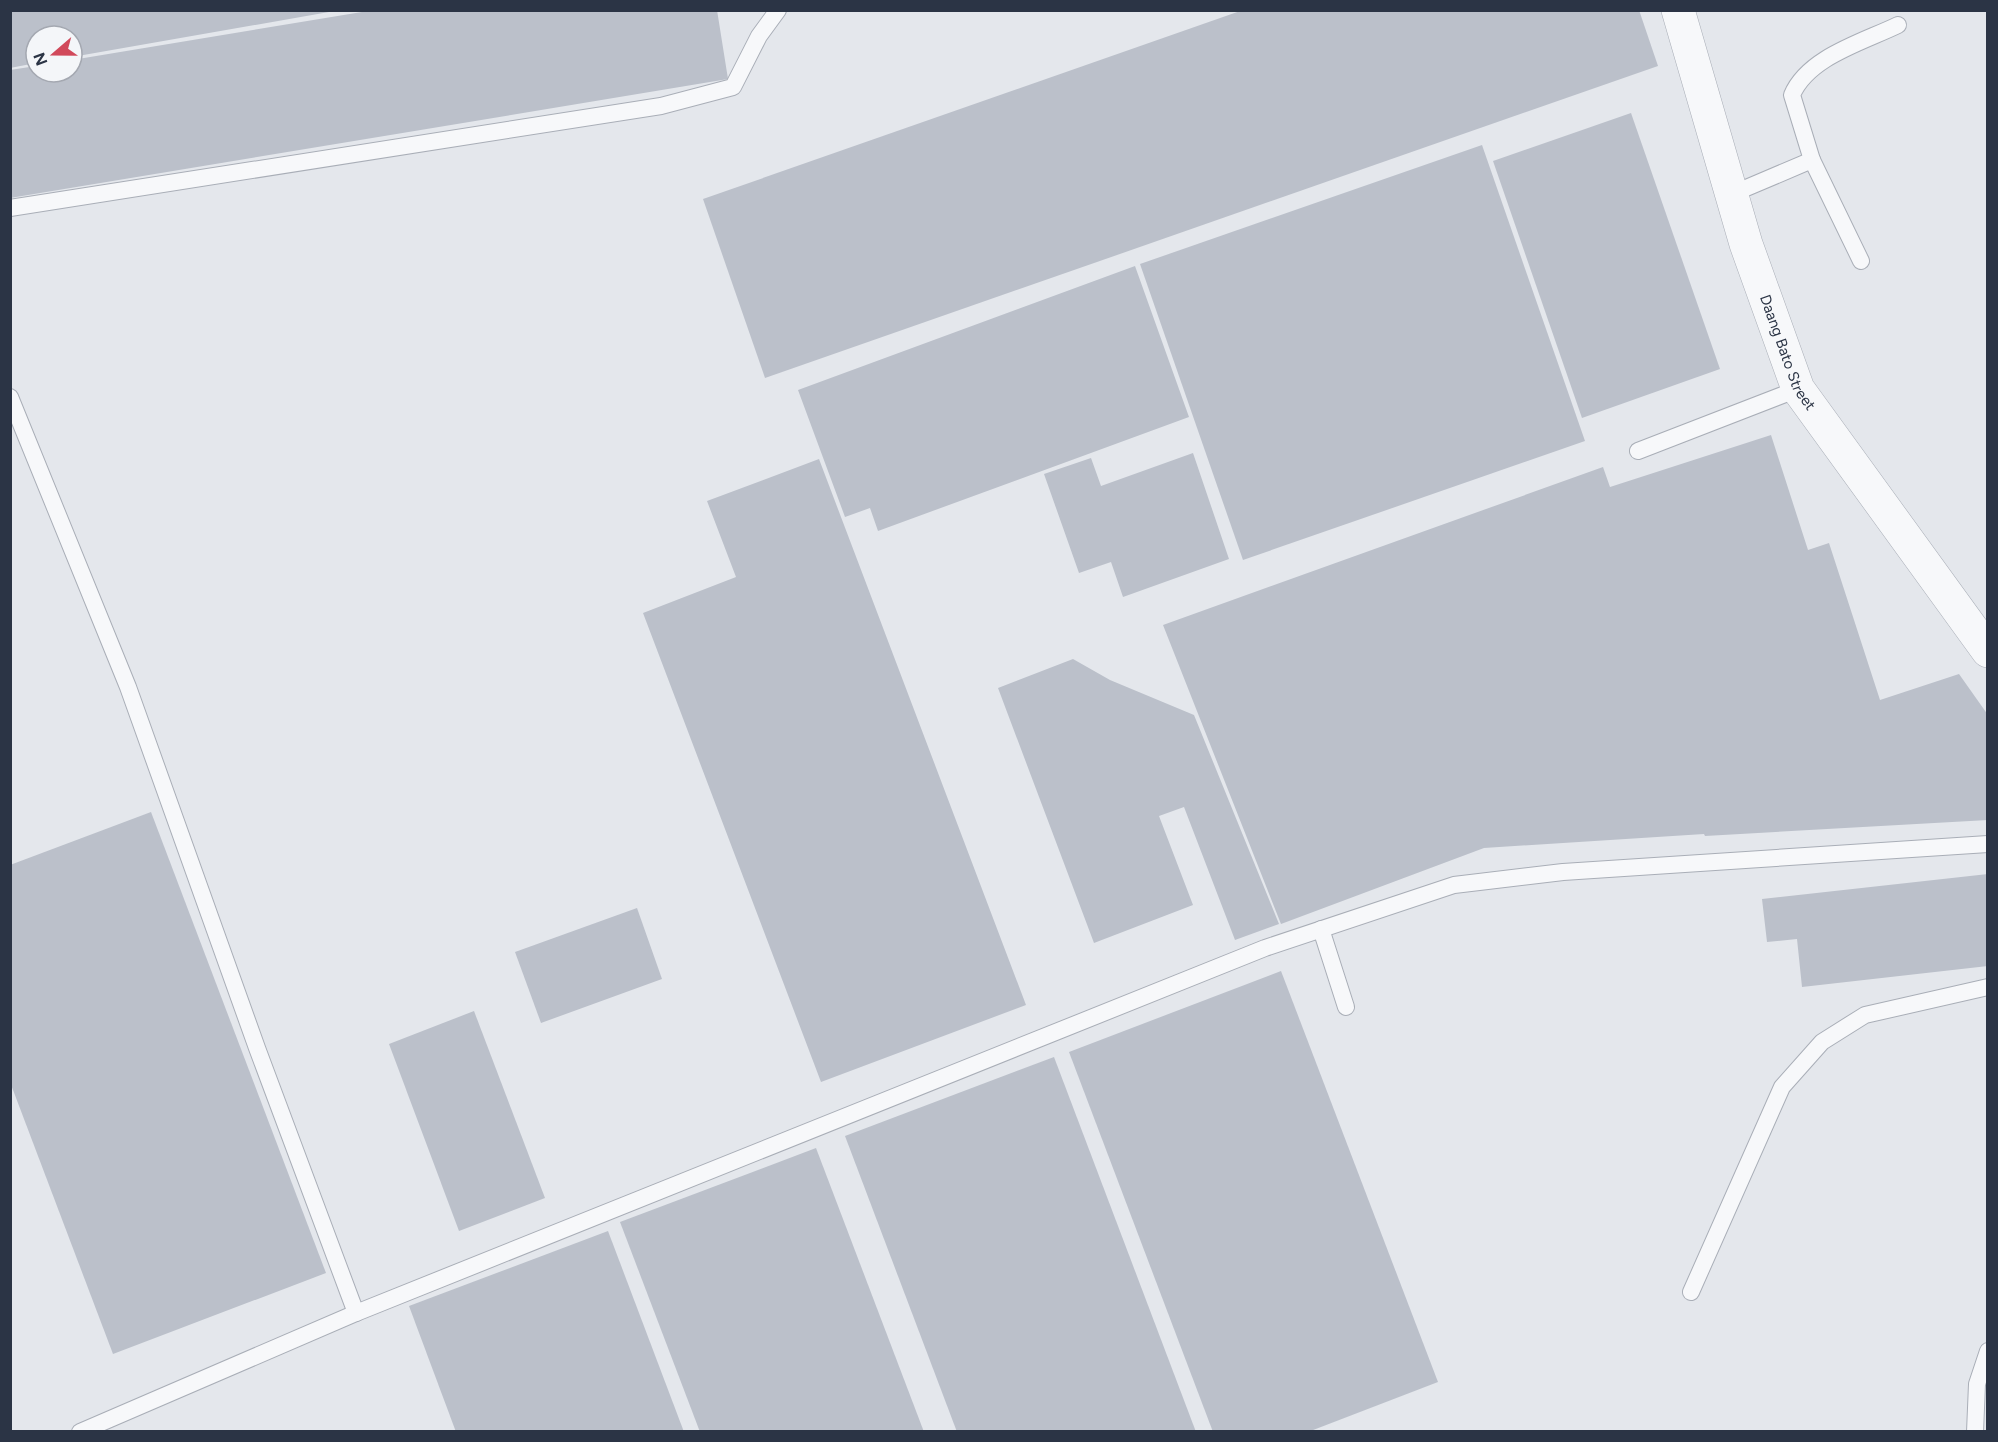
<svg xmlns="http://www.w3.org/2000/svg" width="1998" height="1442" font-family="Figtree,sans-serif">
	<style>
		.building { fill: #bbc0ca }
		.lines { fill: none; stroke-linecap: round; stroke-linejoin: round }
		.service-casing { stroke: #a9aeb7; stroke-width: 18 }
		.minor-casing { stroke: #a9aeb7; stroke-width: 34 }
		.service { stroke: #f7f8fa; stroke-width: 16 }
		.minor { stroke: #f7f8fa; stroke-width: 33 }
		.labels { text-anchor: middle; stroke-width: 4.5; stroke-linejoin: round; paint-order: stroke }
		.street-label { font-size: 15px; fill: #2b3445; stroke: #f4f6f9 }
	</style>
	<rect width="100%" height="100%" fill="#e4e7ec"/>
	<g class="building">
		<path d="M 10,10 L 329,10 L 329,12 L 72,57 L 72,36 L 36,36 L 36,63 L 10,68 Z"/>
		<path d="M 374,10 L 717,10 L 728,79 L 10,198 L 10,70 L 36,66 L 36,72 L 72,72 L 72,60 Z"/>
		<path d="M 1243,10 L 1639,10 L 1658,66 L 765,378 L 703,199 Z"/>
		<path d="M 1631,113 L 1720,369 L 1582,418 L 1493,161 Z"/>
		<path d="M 1482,145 L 1585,441 L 1243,560 L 1140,264 Z"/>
		<path d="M 1135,266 L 1189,417 L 878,531 L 870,508 L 845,517 L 798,390 Z"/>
		<path d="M 1771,435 L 1808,550 L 1829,543 L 1880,700 L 1959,674 L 1988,715 L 1988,820 L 1705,836 L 1704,834 L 1484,848 L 1281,924 L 1163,625 L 1603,467 L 1610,487 Z"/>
		<path d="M 1193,453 L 1229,559 L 1123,597 L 1111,562 L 1079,573 L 1044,474 L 1091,458 L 1101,486 Z"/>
		<path d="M 819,459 L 1026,1005 L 821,1082 L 643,613 L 736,577 L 707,501 Z"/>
		<path d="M 1073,659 L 1110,680 L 1194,715 L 1279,924 L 1235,940 L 1184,807 L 1159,816 L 1193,905 L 1094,943 L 998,688 Z"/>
		<path d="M 151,812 L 326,1273 L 113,1354 L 10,1082 L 10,865 Z"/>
		<path d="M 1988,874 L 1988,966 L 1802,987 L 1797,939 L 1767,942 L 1762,899 Z"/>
		<path d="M 637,908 L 662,979 L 541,1023 L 515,952 Z"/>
		<path d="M 1281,971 L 1438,1382 L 1308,1432 L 1213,1432 L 1069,1052 Z"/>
		<path d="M 474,1011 L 545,1198 L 459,1231 L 389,1044 Z"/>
		<path d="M 1054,1057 L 1196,1432 L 957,1432 L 845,1136 Z"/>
		<path d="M 816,1148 L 924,1432 L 700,1432 L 620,1222 Z"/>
		<path d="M 608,1231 L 684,1432 L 456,1432 L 409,1306 Z"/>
	</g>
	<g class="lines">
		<g class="service-casing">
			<g id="service">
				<path d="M 1812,160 L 1792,95 C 1808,57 1863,42 1898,25"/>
				<path d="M 1732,194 L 1812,160 L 1861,261"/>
				<path d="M 10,208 L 661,106 L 733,87 L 759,36 L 778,10"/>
				<path d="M 10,397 L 128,687 L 257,1048 L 356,1313"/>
				<path d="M 1638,451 L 1798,389"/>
				<path d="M 1321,929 L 1346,1007"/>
				<path d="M 1691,1292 L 1782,1087 L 1822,1042 L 1865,1015 L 1988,987"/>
				<path d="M 80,1432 L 356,1313 L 1265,948 L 1454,885 L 1563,872 L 1988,844"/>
				<path d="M 1975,1432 L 1977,1384 L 1988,1351"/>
			</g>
		</g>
		<g class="minor-casing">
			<g id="minor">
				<path id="s1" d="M 1678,10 L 1746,244 L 1798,389 L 1988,651"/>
			</g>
		</g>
		<use href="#service" class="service"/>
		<use href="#minor" class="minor"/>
	</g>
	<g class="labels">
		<g class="street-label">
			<text dy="5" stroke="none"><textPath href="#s1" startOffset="360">Daang Bato Street</textPath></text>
		</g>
	</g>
	<rect width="1998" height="1442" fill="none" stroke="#2b3445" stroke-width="24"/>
	<g transform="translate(54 54) rotate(250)"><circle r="28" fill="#f4f6f9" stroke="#a4a8b1" stroke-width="1.5"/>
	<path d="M0-4.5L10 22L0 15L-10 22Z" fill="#d1495b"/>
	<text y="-9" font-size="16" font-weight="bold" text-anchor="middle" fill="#2b3445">N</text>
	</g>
</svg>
